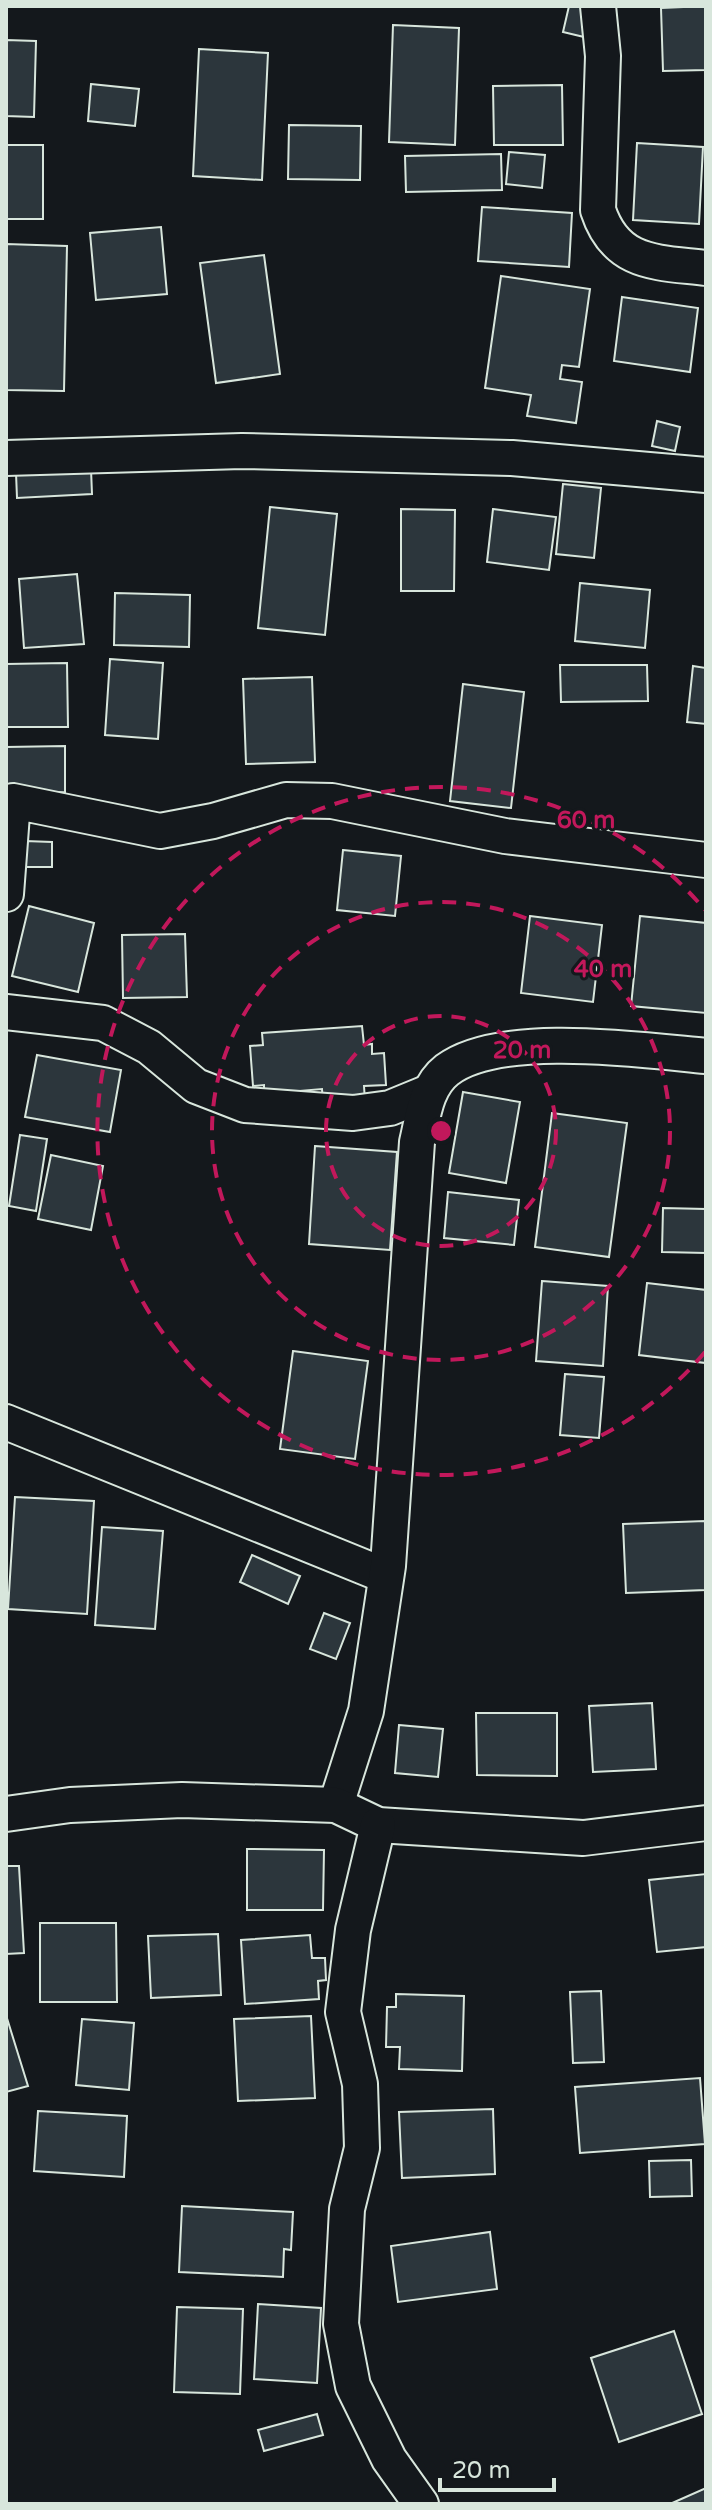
<svg xmlns="http://www.w3.org/2000/svg" width="712" height="2510" font-family="'Varela Round',sans-serif">
	<style>
		.building { fill: #2c363c; stroke: #d8e6dc; stroke-width: 2 }
		.lines { fill: none; stroke-linecap: round; stroke-linejoin: round }
		.minor-casing { stroke: #d8e6dc; stroke-width: 38 }
		.minor { stroke: #14181c; stroke-width: 34 }
		.ring { fill: none; stroke: #c2185b; stroke-width: 4; stroke-dasharray: 14 10 }
		.centre { fill: #c2185b; stroke: #14181c; stroke-width: 4 }
		.ring-label { font-size: 24px; text-anchor: middle; font-weight: bold; fill: #c2185b; stroke: #14181c; stroke-width: 6; stroke-linejoin: round; paint-order: stroke }
	</style>
	<rect width="100%" height="100%" fill="#14181c"/>
	<g class="building">
		<path d="M 569,6 L 591,6 L 584,37 L 563,32 Z"/>
		<path d="M 706,6 L 706,70 L 663,71 L 661,8 Z"/>
		<path d="M 393,25 L 459,28 L 455,145 L 389,142 Z"/>
		<path d="M 6,40 L 36,41 L 34,117 L 6,116 Z"/>
		<path d="M 199,49 L 268,53 L 262,180 L 193,176 Z"/>
		<path d="M 91,84 L 139,89 L 135,126 L 88,121 Z"/>
		<path d="M 562,85 L 563,145 L 494,145 L 493,86 Z"/>
		<path d="M 289,125 L 361,126 L 360,180 L 288,179 Z"/>
		<path d="M 637,143 L 703,147 L 699,224 L 633,220 Z"/>
		<rect x="6" y="145" width="37" height="74"/>
		<path d="M 509,152 L 545,155 L 542,188 L 506,184 Z"/>
		<path d="M 501,154 L 502,190 L 406,192 L 405,156 Z"/>
		<path d="M 482,207 L 572,213 L 569,267 L 478,261 Z"/>
		<path d="M 161,227 L 167,294 L 96,300 L 90,233 Z"/>
		<path d="M 6,244 L 67,246 L 64,391 L 6,390 Z"/>
		<path d="M 264,255 L 280,374 L 216,383 L 200,263 Z"/>
		<path d="M 501,276 L 590,289 L 579,367 L 562,365 L 560,379 L 582,382 L 576,423 L 527,416 L 531,395 L 485,388 Z"/>
		<path d="M 622,297 L 698,308 L 690,372 L 614,361 Z"/>
		<path d="M 657,421 L 680,427 L 675,451 L 652,446 Z"/>
		<path d="M 91,469 L 92,494 L 17,498 L 16,473 Z"/>
		<path d="M 563,484 L 601,488 L 594,558 L 556,554 Z"/>
		<path d="M 270,507 L 337,514 L 325,635 L 258,628 Z"/>
		<path d="M 401,509 L 455,510 L 454,591 L 401,591 Z"/>
		<path d="M 493,509 L 556,517 L 549,570 L 487,562 Z"/>
		<path d="M 77,574 L 84,644 L 24,648 L 19,579 Z"/>
		<path d="M 580,583 L 650,590 L 645,648 L 575,641 Z"/>
		<path d="M 115,593 L 190,595 L 189,647 L 114,645 Z"/>
		<path d="M 110,659 L 163,663 L 158,739 L 105,735 Z"/>
		<path d="M 67,663 L 68,727 L 6,727 L 6,664 Z"/>
		<path d="M 560,665 L 647,665 L 648,701 L 561,702 Z"/>
		<path d="M 693,666 L 706,668 L 706,724 L 687,722 Z"/>
		<path d="M 312,677 L 315,762 L 246,764 L 243,679 Z"/>
		<path d="M 463,684 L 524,692 L 511,808 L 450,801 Z"/>
		<path d="M 65,746 L 65,792 L 6,793 L 6,747 Z"/>
		<path d="M 25,841 L 52,842 L 52,867 L 25,867 Z"/>
		<path d="M 343,850 L 401,856 L 395,916 L 337,910 Z"/>
		<path d="M 29,906 L 94,923 L 78,992 L 12,976 Z"/>
		<path d="M 530,916 L 602,925 L 593,1002 L 521,993 Z"/>
		<path d="M 640,916 L 706,923 L 706,1013 L 631,1006 Z"/>
		<path d="M 185,934 L 187,997 L 123,998 L 122,935 Z"/>
		<path d="M 362,1026 L 364,1045 L 372,1044 L 372,1054 L 384,1053 L 386,1085 L 364,1086 L 365,1101 L 323,1105 L 322,1089 L 264,1094 L 264,1085 L 253,1086 L 250,1046 L 263,1045 L 262,1033 Z"/>
		<path d="M 37,1055 L 121,1070 L 110,1132 L 25,1117 Z"/>
		<path d="M 463,1092 L 520,1102 L 506,1183 L 449,1173 Z"/>
		<path d="M 552,1113 L 627,1123 L 609,1257 L 535,1247 Z"/>
		<path d="M 20,1135 L 47,1139 L 36,1211 L 9,1206 Z"/>
		<path d="M 315,1146 L 397,1152 L 390,1250 L 309,1244 Z"/>
		<path d="M 51,1155 L 103,1166 L 91,1230 L 38,1219 Z"/>
		<path d="M 448,1192 L 519,1200 L 514,1245 L 444,1238 Z"/>
		<path d="M 663,1208 L 706,1209 L 706,1253 L 662,1252 Z"/>
		<path d="M 542,1281 L 608,1286 L 603,1366 L 536,1361 Z"/>
		<path d="M 647,1283 L 706,1290 L 706,1363 L 639,1355 Z"/>
		<path d="M 293,1351 L 368,1361 L 355,1459 L 280,1449 Z"/>
		<path d="M 565,1374 L 604,1377 L 599,1438 L 560,1435 Z"/>
		<rect x="6" y="1476" width="1" height="122"/>
		<path d="M 15,1497 L 94,1501 L 87,1614 L 8,1609 Z"/>
		<path d="M 705,1521 L 706,1590 L 626,1593 L 623,1524 Z"/>
		<path d="M 102,1527 L 163,1531 L 155,1629 L 95,1625 Z"/>
		<path d="M 252,1555 L 300,1576 L 288,1604 L 240,1582 Z"/>
		<path d="M 324,1613 L 350,1623 L 336,1659 L 310,1649 Z"/>
		<path d="M 652,1703 L 656,1769 L 593,1772 L 589,1706 Z"/>
		<path d="M 476,1713 L 557,1713 L 557,1776 L 477,1775 Z"/>
		<path d="M 399,1725 L 443,1729 L 438,1777 L 395,1773 Z"/>
		<path d="M 247,1849 L 324,1850 L 323,1910 L 247,1910 Z"/>
		<path d="M 6,1866 L 19,1866 L 24,1953 L 6,1954 Z"/>
		<path d="M 706,1874 L 706,1947 L 657,1952 L 649,1880 Z"/>
		<path d="M 40,1923 L 116,1923 L 117,2002 L 40,2002 Z"/>
		<path d="M 218,1934 L 221,1995 L 151,1998 L 148,1936 Z"/>
		<path d="M 310,1935 L 312,1958 L 325,1958 L 326,1980 L 318,1981 L 319,1999 L 245,2004 L 241,1940 Z"/>
		<path d="M 601,1991 L 604,2062 L 573,2063 L 570,1992 Z"/>
		<path d="M 396,1994 L 464,1996 L 462,2071 L 399,2069 L 400,2047 L 386,2047 L 387,2007 L 396,2007 Z"/>
		<path d="M 6,2015 L 28,2086 L 6,2092 Z"/>
		<path d="M 311,2016 L 315,2098 L 238,2101 L 234,2019 Z"/>
		<path d="M 82,2019 L 134,2023 L 129,2090 L 76,2085 Z"/>
		<path d="M 700,2078 L 705,2144 L 580,2153 L 575,2087 Z"/>
		<path d="M 493,2109 L 495,2174 L 402,2178 L 399,2112 Z"/>
		<path d="M 38,2111 L 127,2116 L 124,2177 L 34,2171 Z"/>
		<path d="M 691,2160 L 692,2196 L 650,2197 L 649,2161 Z"/>
		<path d="M 182,2206 L 293,2212 L 291,2250 L 284,2249 L 283,2277 L 179,2272 Z"/>
		<path d="M 490,2232 L 497,2289 L 398,2302 L 391,2246 Z"/>
		<path d="M 258,2304 L 321,2308 L 317,2383 L 254,2379 Z"/>
		<path d="M 177,2307 L 243,2309 L 240,2394 L 174,2392 Z"/>
		<path d="M 674,2331 L 702,2414 L 619,2442 L 591,2358 Z"/>
		<path d="M 317,2414 L 323,2435 L 264,2451 L 258,2430 Z"/>
		<path d="M 706,2488 L 706,2504 L 670,2504 Z"/>
	</g>
	<g class="lines">
		<g class="minor-casing">
			<g id="minor">
				<path d="M 598,6 L 603,56 L 598,210 C 616,265 656,262 706,268"/>
				<path d="M 6,458 L 242,451 L 512,458 L 706,475"/>
				<path d="M 6,894 L 13,801 L 160,831 L 213,821 L 286,800 L 332,801 L 505,836 L 706,860"/>
				<path d="M 6,1012 L 103,1023 L 149,1047 L 196,1086 L 245,1105 L 353,1113 L 390,1108 L 429,1092"/>
				<path d="M 6,1422 L 386,1576"/>
				<path d="M 336,1805 L 366,1711 L 388,1566 L 417,1142 C 423,1118 425,1087 447,1070 C 500,1030 642,1050 706,1056"/>
				<path d="M 6,1814 L 70,1805 L 182,1800 L 336,1805 L 378,1825 L 583,1838 L 706,1823"/>
				<path d="M 378,1825 L 353,1930 L 343,2012 L 360,2084 L 362,2148 L 347,2209 L 341,2324 L 353,2386 L 389,2459 L 421,2504"/>
			</g>
		</g>
		<use href="#minor" class="minor"/>
	</g>
	<g class="ring">
		<circle cx="441" cy="1131" r="115"/>
		<circle cx="441" cy="1131" r="229"/>
		<path d="M705 1352A344 344 0 1 1 705 910"/>
	</g>
	<circle cx="441" cy="1131" r="12" class="centre"/>
	<g class="ring-label">
		<text x="586" y="828">60 m</text>
		<text x="603" y="977">40 m</text>
		<text x="522" y="1058">20 m</text>
	</g>
	<rect width="712" height="2510" fill="none" stroke="#d8e6dc" stroke-width="16"/>
	<path d="M440 2478v12h114v-12" fill="none" stroke="#d8e6dc" stroke-width="4"/>
	<text x="452" y="2478" font-size="24" fill="#d8e6dc" stroke="#14181c" stroke-width="6" paint-order="stroke">20 m</text>
</svg>
